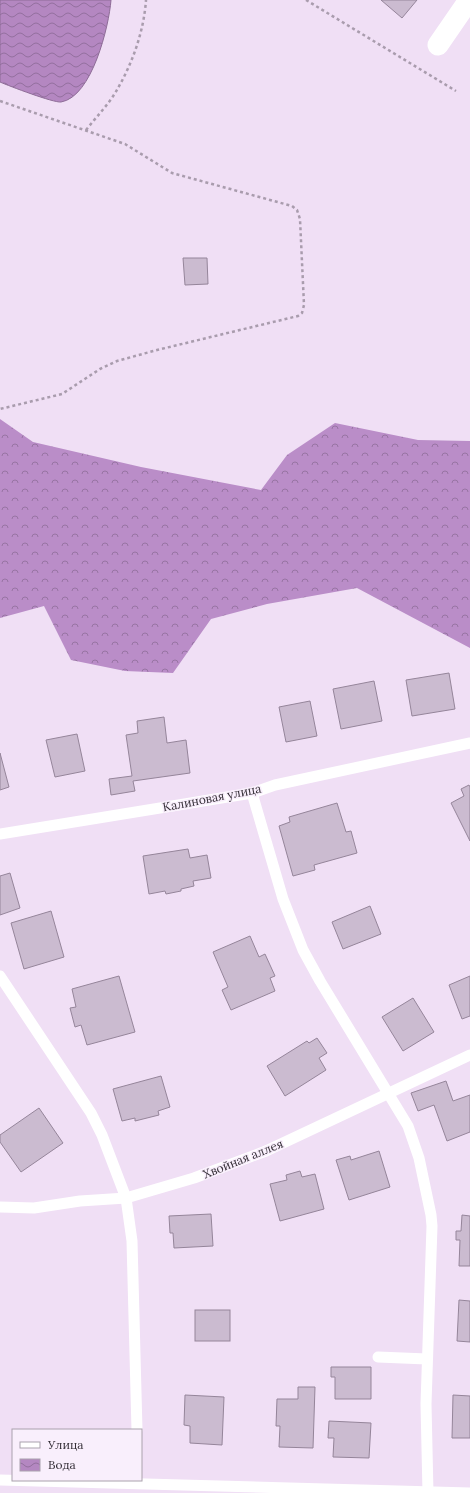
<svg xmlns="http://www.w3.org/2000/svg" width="470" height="1493" font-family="Lora,serif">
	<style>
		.forest { fill: url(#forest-crowns) }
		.water { fill: url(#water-waves); stroke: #8e6c97 }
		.building { fill: #cbbbd0; stroke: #95859a }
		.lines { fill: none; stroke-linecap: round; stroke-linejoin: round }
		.path { stroke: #a99cad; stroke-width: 2.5; stroke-dasharray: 3 3; stroke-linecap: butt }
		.lane { stroke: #fff; stroke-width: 11 }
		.street { stroke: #fff; stroke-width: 21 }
		.labels { text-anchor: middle; stroke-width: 3; stroke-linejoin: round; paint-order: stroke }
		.street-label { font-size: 12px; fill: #342e36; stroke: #f9effc }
	</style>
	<defs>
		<pattern id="forest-crowns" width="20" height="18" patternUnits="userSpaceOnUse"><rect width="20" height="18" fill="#ba8dc8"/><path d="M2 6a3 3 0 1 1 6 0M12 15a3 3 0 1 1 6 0" fill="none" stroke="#9874a3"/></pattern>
		<pattern id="water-waves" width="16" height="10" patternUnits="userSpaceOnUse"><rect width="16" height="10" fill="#b487c1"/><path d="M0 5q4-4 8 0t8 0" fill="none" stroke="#936f9e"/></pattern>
	</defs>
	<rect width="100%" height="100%" fill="#f0dff5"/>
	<path class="forest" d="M 0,419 L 33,442 L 141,467 L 261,490 L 287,455 L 335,423 L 418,440 L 470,441 L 470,648 L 357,588 L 267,604 L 211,619 L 173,673 L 125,671 L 71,660 L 44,606 L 0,618 Z"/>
	<path class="water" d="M 0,0 L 111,0 C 109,26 92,97 61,102 C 54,103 9,86 0,82 Z"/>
	<g class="building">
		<path d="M 381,0 L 417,0 L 402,18 Z"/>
		<path d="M 183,258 L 207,258 L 208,284 L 185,285 Z"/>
		<path d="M 449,673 L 455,709 L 412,716 L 406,680 Z"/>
		<path d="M 374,681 L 382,721 L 341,729 L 333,689 Z"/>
		<path d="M 310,701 L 317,736 L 286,742 L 279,707 Z"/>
		<path d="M 164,717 L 167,743 L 186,740 L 190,773 L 133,781 L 135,791 L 111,795 L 109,779 L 132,776 L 126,735 L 138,733 L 137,721 Z"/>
		<path d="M 77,734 L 85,771 L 55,777 L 46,740 Z"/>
		<path d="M 0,753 L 9,787 L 0,790 Z"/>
		<path d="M 469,785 L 470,787 L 470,841 L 451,803 L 464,796 L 461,789 Z"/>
		<path d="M 337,803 L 346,832 L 351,831 L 357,853 L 314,865 L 315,870 L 293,876 L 279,826 L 290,822 L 289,817 Z"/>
		<path d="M 188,849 L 190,858 L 207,855 L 211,878 L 193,881 L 194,886 L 181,889 L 181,891 L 166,894 L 165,891 L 149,894 L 143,856 Z"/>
		<path d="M 10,873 L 20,908 L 0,915 L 0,876 Z"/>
		<path d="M 370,906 L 381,934 L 343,949 L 332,922 Z"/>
		<path d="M 51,911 L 64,957 L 24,969 L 11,923 Z"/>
		<path d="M 250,936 L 259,957 L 265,954 L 275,976 L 270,978 L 275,991 L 231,1010 L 222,990 L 228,987 L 213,952 Z"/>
		<path d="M 119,976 L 135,1032 L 87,1045 L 81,1025 L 75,1027 L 70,1008 L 76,1007 L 72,989 Z"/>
		<path d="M 470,976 L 470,1016 L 462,1019 L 449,985 Z"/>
		<path d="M 413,998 L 434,1032 L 403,1051 L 382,1017 Z"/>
		<path d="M 317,1038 L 327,1053 L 319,1058 L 326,1070 L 285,1096 L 267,1066 L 307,1041 L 309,1043 Z"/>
		<path d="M 161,1076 L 170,1107 L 158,1111 L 159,1115 L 135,1121 L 135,1118 L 122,1121 L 113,1089 Z"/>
		<path d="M 446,1081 L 453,1101 L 470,1095 L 470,1132 L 447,1141 L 434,1105 L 418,1111 L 411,1093 Z"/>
		<path d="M 39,1108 L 63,1143 L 21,1172 L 0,1142 L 0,1135 Z"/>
		<path d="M 379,1151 L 390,1187 L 349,1200 L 336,1160 L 350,1156 L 351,1160 Z"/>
		<path d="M 300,1171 L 302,1177 L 315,1174 L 324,1209 L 280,1221 L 270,1184 L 287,1180 L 286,1175 Z"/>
		<path d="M 211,1214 L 213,1246 L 174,1248 L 173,1233 L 170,1233 L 169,1216 Z"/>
		<path d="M 462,1215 L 470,1216 L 470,1266 L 459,1266 L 460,1240 L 456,1240 L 456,1231 L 461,1231 Z"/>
		<path d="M 459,1300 L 470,1301 L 470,1342 L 457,1341 Z"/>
		<rect x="195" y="1310" width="35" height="31"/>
		<path d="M 331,1367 L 371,1367 L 371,1399 L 335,1399 L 335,1377 L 331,1377 Z"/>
		<path d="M 298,1387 L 315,1387 L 313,1448 L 279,1447 L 280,1426 L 276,1426 L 277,1399 L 298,1399 Z"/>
		<path d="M 185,1395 L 224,1397 L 222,1445 L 190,1443 L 190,1426 L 184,1425 Z"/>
		<path d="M 453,1395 L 470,1396 L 470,1438 L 452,1438 Z"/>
		<path d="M 329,1421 L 371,1423 L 369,1458 L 333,1457 L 334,1438 L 328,1438 Z"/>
	</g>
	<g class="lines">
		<g class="path">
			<path d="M 306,0 L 456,91"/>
			<path d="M 0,101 L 125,144 L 172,173 L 292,206 L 297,210 L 300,219 L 304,305 L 302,313 L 298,316 L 157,350 L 117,361 L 100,369 L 62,394 L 0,409"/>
			<path d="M 86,130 C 97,116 110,103 118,88 C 133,62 144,30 146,0"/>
		</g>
		<g class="lane">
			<path d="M 252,793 L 283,899 L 303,950 L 320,981 L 408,1126 L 419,1158 L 431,1215 L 432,1226 L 426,1404 L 428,1493"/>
			<path d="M 0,834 L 252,793 L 275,785 L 470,743"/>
			<path d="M 0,976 L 91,1113 L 102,1135 L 126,1198 L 132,1241 L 137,1430"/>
			<path d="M 0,1207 L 34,1208 L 80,1201 L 126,1198 L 194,1178 L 266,1151 L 470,1055"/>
			<path d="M 378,1357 L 427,1359"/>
			<path d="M 0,1480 L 470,1493"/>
		</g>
		<path class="street" d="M 438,45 L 469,0"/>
	</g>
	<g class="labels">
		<g class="street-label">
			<text transform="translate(212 798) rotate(-11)" y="4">Калиновая улица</text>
			<text transform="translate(243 1159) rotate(-22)" y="4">Хвойная аллея</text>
		</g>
	</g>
	<rect x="12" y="1429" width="130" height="52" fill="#f9effc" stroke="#aaa2ad"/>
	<rect x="20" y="1442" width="20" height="6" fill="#ffffff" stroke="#aaa2ad"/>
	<text x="48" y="1449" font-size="12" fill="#342e36">Улица</text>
	<rect x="20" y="1459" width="20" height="12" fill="url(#water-waves)" stroke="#aaa2ad"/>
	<text x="48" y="1469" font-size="12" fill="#342e36">Вода</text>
</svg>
